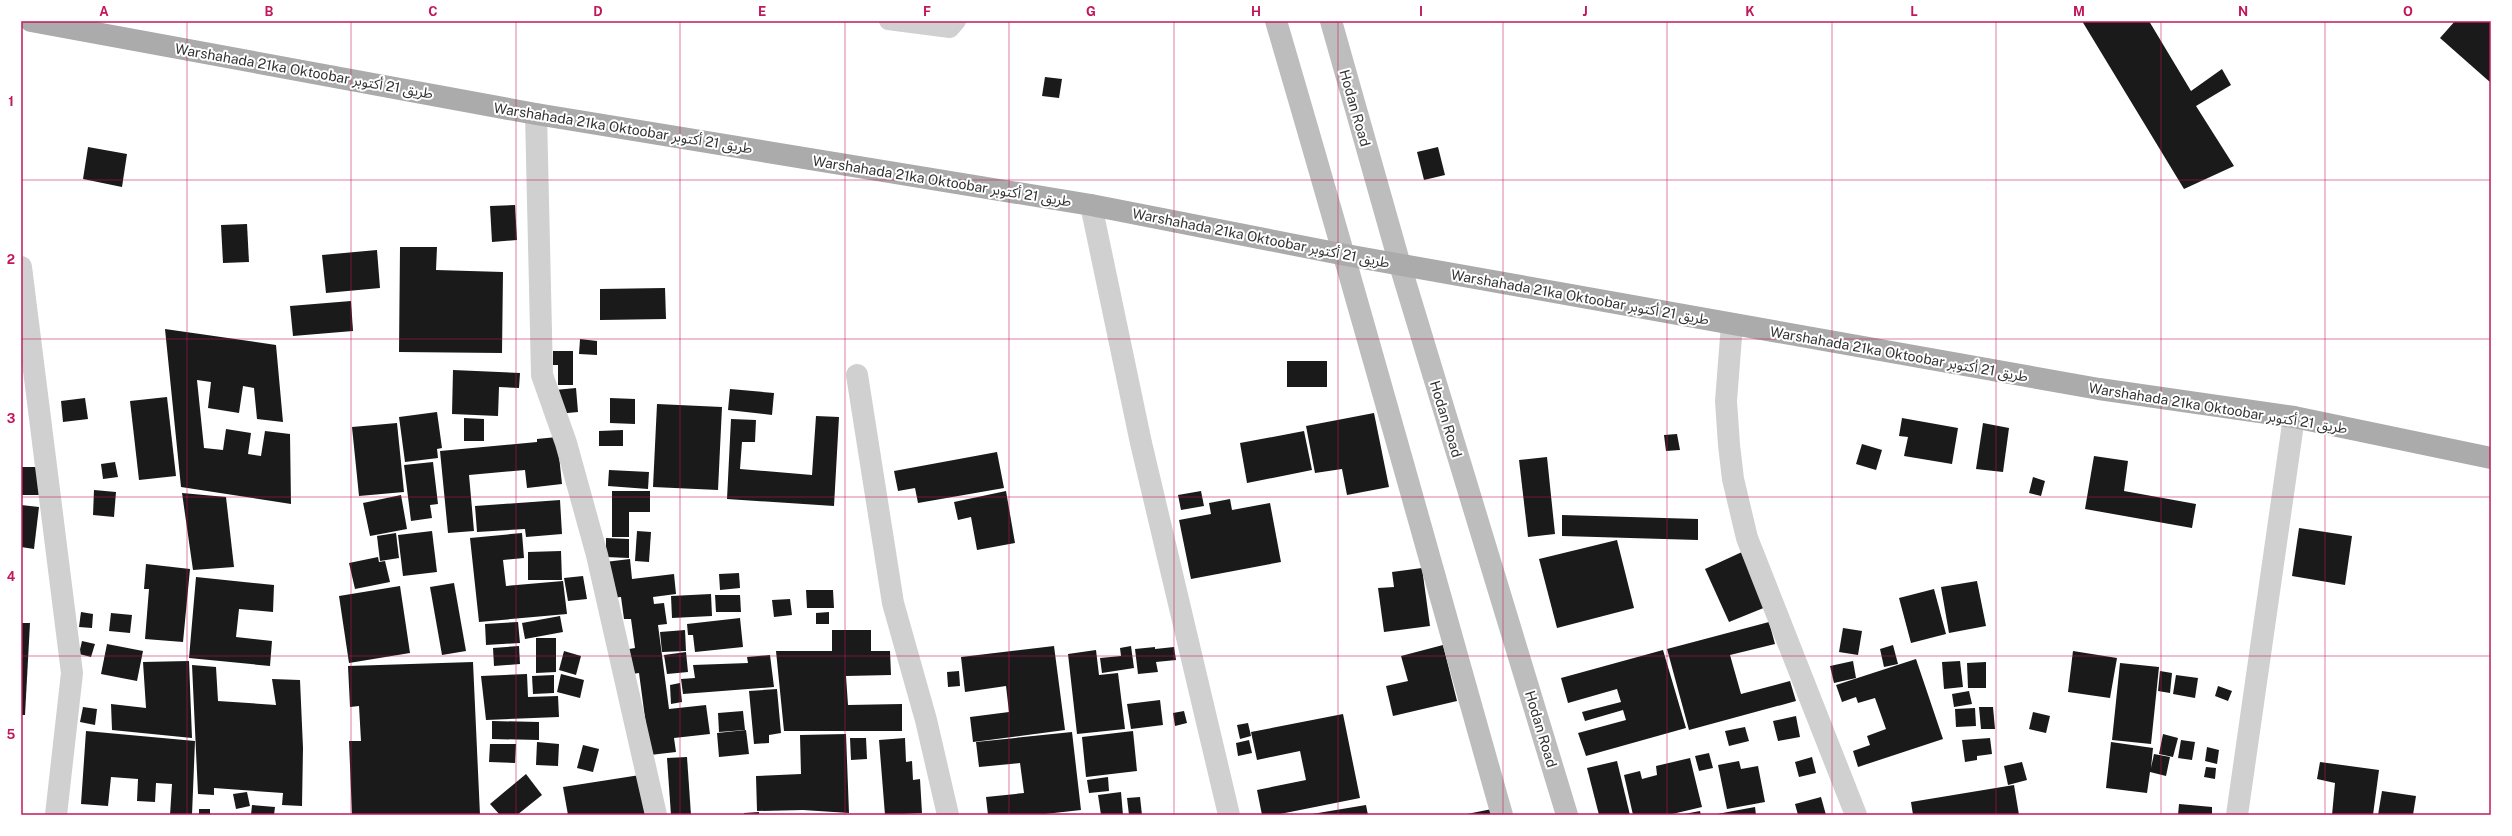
<svg xmlns="http://www.w3.org/2000/svg" width="2512" height="836" font-family="'Public Sans','Noto Sans Arabic',sans-serif">
	<style>
		.building { fill: #1a1a1a }
		.lines { fill: none; stroke-linecap: round; stroke-linejoin: round }
		.lane { stroke: #d0d0d0; stroke-width: 18 }
		.street { stroke: #d0d0d0; stroke-width: 22 }
		.secondary { stroke: #bdbdbd; stroke-width: 22 }
		.primary { stroke: #ababab; stroke-width: 22 }
		.grid { fill: none; stroke: #c2185b; stroke-width: 1; stroke-opacity: 0.55 }
		.labels { text-anchor: middle; stroke-width: 4; stroke-linejoin: round; paint-order: stroke }
		.street-label { font-size: 14px; fill: #333; stroke: #fff }
		.neatline { fill: none; stroke: #c2185b; stroke-width: 1.5 }
		.grid-label { font-size: 13px; text-anchor: middle; font-weight: bold; fill: #c2185b }
	</style>
	<rect width="100%" height="100%" fill="#fff"/>
	<g class="building">
		<path d="M 2082,21 L 2149,21 L 2191,91 L 2222,69 L 2231,85 L 2196,106 L 2234,166 L 2184,189 Z"/>
		<path d="M 2455,21 L 2491,21 L 2491,83 L 2440,38 Z"/>
		<path d="M 1045,77 L 1062,79 L 1059,98 L 1042,96 Z"/>
		<path d="M 88,147 L 127,154 L 122,187 L 83,179 Z"/>
		<path d="M 1438,147 L 1445,175 L 1424,180 L 1417,152 Z"/>
		<path d="M 515,205 L 517,240 L 492,242 L 490,206 Z"/>
		<path d="M 247,224 L 249,262 L 223,263 L 221,225 Z"/>
		<path d="M 400,247 L 437,247 L 436,270 L 503,272 L 502,353 L 399,352 Z"/>
		<path d="M 377,250 L 380,288 L 326,293 L 322,255 Z"/>
		<path d="M 665,288 L 666,319 L 600,320 L 600,289 Z"/>
		<path d="M 351,301 L 353,331 L 293,336 L 290,306 Z"/>
		<path d="M 165,329 L 276,345 L 283,422 L 257,419 L 254,388 L 243,386 L 239,413 L 208,408 L 211,382 L 197,380 L 204,448 L 223,450 L 226,429 L 251,433 L 248,454 L 261,456 L 265,431 L 290,434 L 291,504 L 181,487 Z"/>
		<path d="M 580,339 L 597,341 L 597,355 L 579,354 Z"/>
		<path d="M 553,351 L 573,351 L 573,385 L 558,385 L 558,365 L 553,365 Z"/>
		<rect x="1287" y="361" width="40" height="26"/>
		<path d="M 453,370 L 520,373 L 519,388 L 499,387 L 498,416 L 452,414 Z"/>
		<path d="M 576,388 L 578,412 L 557,414 L 555,390 Z"/>
		<path d="M 730,389 L 774,393 L 772,415 L 728,410 Z"/>
		<path d="M 167,397 L 176,476 L 139,480 L 130,401 Z"/>
		<path d="M 85,398 L 88,419 L 63,422 L 61,401 Z"/>
		<path d="M 610,398 L 635,399 L 635,424 L 610,423 Z"/>
		<path d="M 657,404 L 722,407 L 718,490 L 653,487 Z"/>
		<path d="M 437,412 L 442,448 L 437,449 L 438,458 L 405,462 L 399,417 Z"/>
		<path d="M 1374,413 L 1389,487 L 1347,495 L 1342,469 L 1315,473 L 1306,426 Z"/>
		<path d="M 816,416 L 839,417 L 834,506 L 727,499 L 731,419 L 756,420 L 755,442 L 742,442 L 740,469 L 812,475 Z"/>
		<path d="M 464,418 L 484,419 L 484,441 L 464,441 Z"/>
		<path d="M 1902,418 L 1958,428 L 1952,464 L 1904,456 L 1908,437 L 1899,436 Z"/>
		<path d="M 397,423 L 404,492 L 359,496 L 352,427 Z"/>
		<path d="M 1983,423 L 2009,428 L 2003,472 L 1976,469 Z"/>
		<path d="M 623,430 L 623,446 L 599,446 L 599,431 Z"/>
		<path d="M 1304,431 L 1312,470 L 1247,483 L 1240,443 Z"/>
		<path d="M 1677,434 L 1680,450 L 1666,451 L 1664,435 Z"/>
		<path d="M 557,437 L 562,484 L 527,488 L 525,470 L 469,475 L 474,531 L 448,533 L 440,451 L 537,442 L 537,439 Z"/>
		<path d="M 1862,444 L 1882,450 L 1876,470 L 1856,464 Z"/>
		<path d="M 997,452 L 1004,488 L 918,503 L 915,488 L 898,491 L 894,471 Z"/>
		<path d="M 2094,456 L 2128,461 L 2124,491 L 2196,504 L 2192,528 L 2085,509 Z"/>
		<path d="M 1547,457 L 1555,534 L 1528,537 L 1519,460 Z"/>
		<path d="M 115,462 L 118,477 L 103,479 L 101,464 Z"/>
		<path d="M 433,462 L 438,504 L 430,505 L 432,518 L 411,521 L 404,465 Z"/>
		<rect x="21" y="467" width="18" height="28"/>
		<path d="M 609,470 L 649,472 L 648,489 L 608,486 Z"/>
		<path d="M 2033,477 L 2045,481 L 2041,496 L 2029,493 Z"/>
		<path d="M 94,490 L 116,492 L 114,517 L 93,515 Z"/>
		<path d="M 612,491 L 650,491 L 650,512 L 629,512 L 629,537 L 612,537 Z"/>
		<path d="M 1006,491 L 1015,543 L 977,550 L 971,517 L 958,520 L 954,502 Z"/>
		<path d="M 1201,491 L 1204,506 L 1181,510 L 1178,495 Z"/>
		<path d="M 182,493 L 226,497 L 234,567 L 193,570 Z"/>
		<path d="M 401,495 L 407,529 L 370,536 L 363,503 Z"/>
		<path d="M 1230,499 L 1232,510 L 1270,503 L 1281,562 L 1191,579 L 1179,520 L 1211,514 L 1209,503 Z"/>
		<path d="M 560,500 L 562,534 L 526,537 L 525,529 L 477,532 L 475,506 Z"/>
		<path d="M 21,505 L 39,507 L 34,549 L 21,547 Z"/>
		<path d="M 1562,515 L 1698,519 L 1698,540 L 1562,536 Z"/>
		<path d="M 2299,528 L 2352,536 L 2345,585 L 2292,576 Z"/>
		<path d="M 432,531 L 437,572 L 403,576 L 398,535 Z"/>
		<path d="M 637,531 L 651,532 L 649,562 L 635,561 Z"/>
		<path d="M 396,533 L 399,558 L 380,561 L 377,536 Z"/>
		<path d="M 522,533 L 524,558 L 503,560 L 506,586 L 563,581 L 567,614 L 479,622 L 470,538 Z"/>
		<path d="M 606,538 L 629,539 L 629,558 L 606,557 Z"/>
		<path d="M 1617,540 L 1634,608 L 1557,628 L 1539,559 Z"/>
		<path d="M 561,551 L 562,580 L 528,580 L 528,552 Z"/>
		<path d="M 1742,552 L 1766,607 L 1729,622 L 1705,569 Z"/>
		<path d="M 378,557 L 379,562 L 385,561 L 390,582 L 355,589 L 349,563 Z"/>
		<path d="M 630,559 L 632,579 L 674,574 L 676,594 L 653,597 L 654,604 L 664,603 L 667,624 L 658,625 L 669,709 L 706,705 L 710,734 L 674,738 L 676,752 L 650,755 L 639,673 L 632,674 L 629,649 L 635,648 L 631,619 L 624,619 L 621,597 L 609,598 L 605,562 Z"/>
		<path d="M 146,564 L 190,569 L 183,642 L 145,639 L 149,589 L 144,589 Z"/>
		<path d="M 1422,568 L 1430,626 L 1384,632 L 1378,588 L 1394,587 L 1392,572 Z"/>
		<path d="M 739,573 L 740,588 L 720,590 L 719,574 Z"/>
		<path d="M 583,576 L 587,599 L 568,601 L 564,578 Z"/>
		<path d="M 196,577 L 274,585 L 273,612 L 239,609 L 236,637 L 272,641 L 270,666 L 189,658 Z"/>
		<path d="M 1977,581 L 1986,626 L 1949,633 L 1941,587 Z"/>
		<path d="M 454,583 L 466,651 L 442,655 L 430,587 Z"/>
		<path d="M 400,586 L 410,653 L 349,663 L 339,596 Z"/>
		<path d="M 1934,589 L 1946,634 L 1911,643 L 1899,598 Z"/>
		<path d="M 806,590 L 833,590 L 834,608 L 807,608 Z"/>
		<path d="M 711,594 L 712,616 L 672,618 L 671,596 Z"/>
		<path d="M 715,595 L 740,595 L 741,612 L 716,612 Z"/>
		<path d="M 790,599 L 792,615 L 774,617 L 772,600 Z"/>
		<path d="M 81,612 L 93,614 L 92,628 L 79,627 Z"/>
		<path d="M 829,612 L 829,624 L 816,624 L 816,613 Z"/>
		<path d="M 111,613 L 132,615 L 130,633 L 109,631 Z"/>
		<path d="M 560,616 L 563,632 L 525,639 L 522,623 Z"/>
		<path d="M 740,618 L 743,647 L 695,652 L 693,635 L 688,635 L 687,624 Z"/>
		<path d="M 518,622 L 520,643 L 486,645 L 485,624 Z"/>
		<path d="M 1769,622 L 1775,644 L 1730,655 L 1741,694 L 1790,681 L 1796,701 L 1689,730 L 1667,649 Z"/>
		<path d="M 21,623 L 30,623 L 25,715 L 21,715 Z"/>
		<path d="M 1843,628 L 1862,631 L 1858,655 L 1839,652 Z"/>
		<path d="M 685,630 L 686,651 L 662,652 L 660,632 Z"/>
		<path d="M 832,630 L 871,630 L 871,651 L 890,651 L 891,675 L 846,676 L 848,705 L 902,704 L 902,731 L 784,731 L 776,651 L 832,651 Z"/>
		<path d="M 536,638 L 556,638 L 556,672 L 536,673 Z"/>
		<path d="M 82,641 L 95,644 L 91,657 L 79,654 Z"/>
		<path d="M 107,644 L 143,651 L 137,681 L 101,674 Z"/>
		<path d="M 1443,645 L 1457,701 L 1393,716 L 1386,686 L 1408,681 L 1401,656 Z"/>
		<path d="M 1893,645 L 1898,664 L 1884,667 L 1880,649 Z"/>
		<path d="M 519,646 L 520,664 L 494,666 L 493,648 Z"/>
		<path d="M 1054,646 L 1065,730 L 973,742 L 970,717 L 1009,712 L 1006,686 L 965,692 L 961,657 Z"/>
		<path d="M 1131,646 L 1134,668 L 1102,673 L 1100,658 L 1121,656 L 1120,648 Z"/>
		<path d="M 1155,647 L 1155,649 L 1174,647 L 1176,660 L 1156,662 L 1158,672 L 1138,674 L 1135,649 Z"/>
		<path d="M 1096,650 L 1099,675 L 1118,673 L 1125,729 L 1077,734 L 1068,654 Z"/>
		<path d="M 1663,650 L 1686,728 L 1586,756 L 1578,733 L 1626,720 L 1623,710 L 1585,721 L 1582,712 L 1621,702 L 1617,689 L 1568,703 L 1561,678 Z"/>
		<path d="M 564,651 L 581,656 L 576,675 L 559,670 Z"/>
		<path d="M 2073,651 L 2117,658 L 2110,698 L 2068,692 Z"/>
		<path d="M 686,652 L 688,672 L 667,674 L 664,655 Z"/>
		<path d="M 770,655 L 774,687 L 683,694 L 681,679 L 695,678 L 693,665 L 748,663 L 747,657 Z"/>
		<path d="M 1916,659 L 1943,739 L 1858,767 L 1853,751 L 1870,745 L 1867,736 L 1886,729 L 1875,698 L 1858,703 L 1856,697 L 1842,702 L 1836,685 Z"/>
		<path d="M 189,661 L 192,738 L 112,730 L 111,704 L 146,708 L 143,662 Z"/>
		<path d="M 1853,661 L 1856,678 L 1834,683 L 1830,666 Z"/>
		<path d="M 1960,661 L 1963,687 L 1944,689 L 1942,662 Z"/>
		<path d="M 473,662 L 480,815 L 352,815 L 349,741 L 361,741 L 359,706 L 350,707 L 348,666 Z"/>
		<path d="M 1986,662 L 1986,688 L 1968,688 L 1967,663 Z"/>
		<path d="M 2120,663 L 2159,667 L 2151,744 L 2112,740 Z"/>
		<path d="M 192,665 L 216,667 L 218,701 L 276,705 L 272,679 L 300,680 L 303,748 L 302,806 L 282,805 L 283,793 L 214,788 L 214,795 L 198,794 Z"/>
		<path d="M 959,671 L 960,686 L 948,687 L 947,672 Z"/>
		<path d="M 2160,671 L 2172,673 L 2170,693 L 2158,691 Z"/>
		<path d="M 527,674 L 528,697 L 558,696 L 559,717 L 486,720 L 481,676 Z"/>
		<path d="M 561,674 L 584,680 L 580,698 L 557,692 Z"/>
		<path d="M 554,675 L 554,693 L 533,694 L 532,676 Z"/>
		<path d="M 2176,675 L 2198,678 L 2195,698 L 2173,694 Z"/>
		<path d="M 680,683 L 682,702 L 671,704 L 670,685 Z"/>
		<path d="M 2218,686 L 2232,691 L 2228,701 L 2215,696 Z"/>
		<path d="M 777,689 L 781,733 L 769,735 L 769,743 L 754,744 L 749,691 Z"/>
		<path d="M 1969,691 L 1972,704 L 1954,707 L 1952,694 Z"/>
		<path d="M 1160,700 L 1163,725 L 1131,729 L 1127,704 Z"/>
		<path d="M 83,707 L 97,709 L 95,725 L 80,722 Z"/>
		<path d="M 1979,707 L 1993,707 L 1995,729 L 1981,729 Z"/>
		<path d="M 1975,708 L 1976,726 L 1956,727 L 1955,709 Z"/>
		<path d="M 743,711 L 745,730 L 719,732 L 718,713 Z"/>
		<path d="M 1184,711 L 1187,723 L 1175,726 L 1173,713 Z"/>
		<path d="M 2033,712 L 2050,716 L 2046,733 L 2029,729 Z"/>
		<path d="M 1343,714 L 1360,798 L 1275,815 L 1262,815 L 1257,790 L 1306,780 L 1300,751 L 1257,760 L 1251,732 Z"/>
		<path d="M 1796,716 L 1800,737 L 1778,741 L 1773,721 Z"/>
		<path d="M 492,721 L 539,722 L 539,740 L 492,739 Z"/>
		<path d="M 1248,723 L 1251,736 L 1240,739 L 1237,725 Z"/>
		<path d="M 1745,727 L 1749,741 L 1729,746 L 1725,731 Z"/>
		<path d="M 746,730 L 749,754 L 719,757 L 717,733 Z"/>
		<path d="M 86,731 L 195,741 L 192,815 L 170,815 L 172,784 L 156,783 L 155,802 L 137,801 L 138,779 L 111,777 L 108,806 L 81,804 Z"/>
		<path d="M 1133,731 L 1137,771 L 1086,777 L 1082,737 Z"/>
		<path d="M 1072,732 L 1081,810 L 1036,815 L 988,815 L 986,797 L 1024,793 L 1020,763 L 979,767 L 976,742 Z"/>
		<path d="M 846,734 L 849,813 L 803,810 L 757,811 L 756,776 L 801,774 L 800,735 Z"/>
		<path d="M 2163,734 L 2178,738 L 2173,757 L 2159,754 Z"/>
		<path d="M 850,738 L 866,738 L 867,759 L 851,760 Z"/>
		<path d="M 905,738 L 906,762 L 912,761 L 913,780 L 920,779 L 922,813 L 885,815 L 879,740 Z"/>
		<path d="M 1990,738 L 1992,754 L 1977,756 L 1977,760 L 1965,762 L 1962,740 Z"/>
		<path d="M 1249,740 L 1252,753 L 1238,756 L 1236,743 Z"/>
		<path d="M 2181,740 L 2195,742 L 2192,760 L 2178,758 Z"/>
		<path d="M 537,742 L 559,744 L 558,766 L 536,765 Z"/>
		<path d="M 2111,742 L 2153,748 L 2151,768 L 2154,754 L 2170,757 L 2166,776 L 2150,772 L 2147,793 L 2106,788 Z"/>
		<path d="M 490,744 L 516,744 L 515,763 L 489,762 Z"/>
		<path d="M 583,745 L 599,749 L 593,772 L 577,768 Z"/>
		<path d="M 2207,747 L 2219,750 L 2217,764 L 2205,761 Z"/>
		<path d="M 1709,753 L 1713,768 L 1699,771 L 1695,756 Z"/>
		<path d="M 687,757 L 691,815 L 671,815 L 667,758 Z"/>
		<path d="M 1812,757 L 1816,773 L 1799,777 L 1795,762 Z"/>
		<path d="M 1690,758 L 1702,807 L 1668,815 L 1633,815 L 1624,775 L 1640,771 L 1642,779 L 1657,775 L 1656,766 Z"/>
		<path d="M 1617,761 L 1630,815 L 1599,815 L 1587,768 Z"/>
		<path d="M 1739,761 L 1741,769 L 1758,766 L 1765,802 L 1727,809 L 1718,765 Z"/>
		<path d="M 2022,762 L 2027,780 L 2008,785 L 2004,766 Z"/>
		<path d="M 2320,762 L 2379,770 L 2373,815 L 2332,815 L 2335,783 L 2317,779 Z"/>
		<path d="M 2206,767 L 2216,768 L 2215,779 L 2204,777 Z"/>
		<path d="M 526,774 L 542,795 L 517,815 L 500,815 L 490,804 Z"/>
		<path d="M 640,775 L 646,815 L 568,815 L 563,787 Z"/>
		<path d="M 1108,777 L 1109,791 L 1089,793 L 1087,780 Z"/>
		<path d="M 2014,785 L 2019,815 L 1913,815 L 1911,802 Z"/>
		<path d="M 2382,791 L 2416,796 L 2413,815 L 2378,815 Z"/>
		<path d="M 247,792 L 250,806 L 236,809 L 233,794 Z"/>
		<path d="M 1121,792 L 1123,815 L 1101,815 L 1098,795 Z"/>
		<path d="M 1140,797 L 1142,815 L 1129,815 L 1127,798 Z"/>
		<path d="M 1821,797 L 1826,815 L 1798,815 L 1795,804 Z"/>
		<path d="M 2179,804 L 2212,807 L 2212,815 L 2178,815 Z"/>
		<path d="M 252,805 L 275,807 L 274,815 L 251,815 Z"/>
		<path d="M 1366,805 L 1368,815 L 1312,815 L 1312,814 Z"/>
		<path d="M 1755,807 L 1756,815 L 1717,815 L 1717,814 Z"/>
		<rect x="199" y="809" width="11" height="6"/>
		<path d="M 1492,809 L 1494,815 L 1467,815 L 1467,814 Z"/>
		<path d="M 1700,811 L 1701,815 L 1684,815 L 1684,814 Z"/>
		<path d="M 759,812 L 759,815 L 744,815 L 744,813 Z"/>
	</g>
	<g class="lines">
		<path class="lane" d="M 888,21 L 950,29 L 957,21"/>
		<g class="street">
			<path d="M 536,114 L 542,375 L 566,443 L 597,555 L 656,815"/>
			<path d="M 1091,205 L 1141,443 L 1229,815"/>
			<path d="M 21,267 L 72,673 L 56,815"/>
			<path d="M 1732,324 L 1726,401 L 1729,445 L 1733,479 L 1747,538 L 1856,815"/>
			<path d="M 857,375 L 893,603 L 926,720 L 948,815"/>
			<path d="M 2237,815 L 2294,417"/>
		</g>
		<g class="secondary">
			<path d="M 1276,21 C 1354,285 1427,550 1502,815"/>
			<path d="M 1331,21 L 1400,265 L 1567,815"/>
		</g>
		<path class="primary" d="M 31,21 L 536,114 L 1091,205 L 1346,255 L 2099,389 L 2294,417 L 2491,458"/>
	</g>
	<path class="grid" d="M 187,21 L 187,815M 351,21 L 351,815M 516,21 L 516,815M 680,21 L 680,815M 845,21 L 845,815M 1009,21 L 1009,815M 1174,21 L 1174,815M 1338,21 L 1338,815M 1503,21 L 1503,815M 1667,21 L 1667,815M 1832,21 L 1832,815M 1996,21 L 1996,815M 2161,21 L 2161,815M 2325,21 L 2325,815M 21,180 L 2491,180M 21,339 L 2491,339M 21,497 L 2491,497M 21,656 L 2491,656"/>
	<g class="labels">
		<g class="street-label">
			<text transform="translate(304 71) rotate(10)" y="5">Warshahada 21ka Oktoobar طريق 21 أكتوبر</text>
			<text transform="translate(1355 108) rotate(74)" y="5">Hodan Road</text>
			<text transform="translate(623 128) rotate(9)" y="5">Warshahada 21ka Oktoobar طريق 21 أكتوبر</text>
			<text transform="translate(942 181) rotate(9)" y="5">Warshahada 21ka Oktoobar طريق 21 أكتوبر</text>
			<text transform="translate(1261 238) rotate(11)" y="5">Warshahada 21ka Oktoobar طريق 21 أكتوبر</text>
			<text transform="translate(1580 297) rotate(10)" y="5">Warshahada 21ka Oktoobar طريق 21 أكتوبر</text>
			<text transform="translate(1899 354) rotate(10)" y="5">Warshahada 21ka Oktoobar طريق 21 أكتوبر</text>
			<text transform="translate(2218 408) rotate(9)" y="5">Warshahada 21ka Oktoobar طريق 21 أكتوبر</text>
			<text transform="translate(1446 419) rotate(73)" y="5">Hodan Road</text>
			<text transform="translate(1541 729) rotate(73)" y="5">Hodan Road</text>
		</g>
	</g>
	<rect width="2512" height="836" fill="none" stroke="#ffffff" stroke-width="44"/>
	<rect x="22" y="22" width="2468" height="792" class="neatline"/>
	<g class="grid-label">
		<text x="104" y="16">A</text>
		<text x="269" y="16">B</text>
		<text x="433" y="16">C</text>
		<text x="598" y="16">D</text>
		<text x="762" y="16">E</text>
		<text x="927" y="16">F</text>
		<text x="1091" y="16">G</text>
		<text x="1256" y="16">H</text>
		<text x="1421" y="16">I</text>
		<text x="1585" y="16">J</text>
		<text x="1750" y="16">K</text>
		<text x="1914" y="16">L</text>
		<text x="2079" y="16">M</text>
		<text x="2243" y="16">N</text>
		<text x="2408" y="16">O</text>
		<text x="11" y="106">1</text>
		<text x="11" y="264">2</text>
		<text x="11" y="423">3</text>
		<text x="11" y="581">4</text>
		<text x="11" y="739">5</text>
	</g>
</svg>
